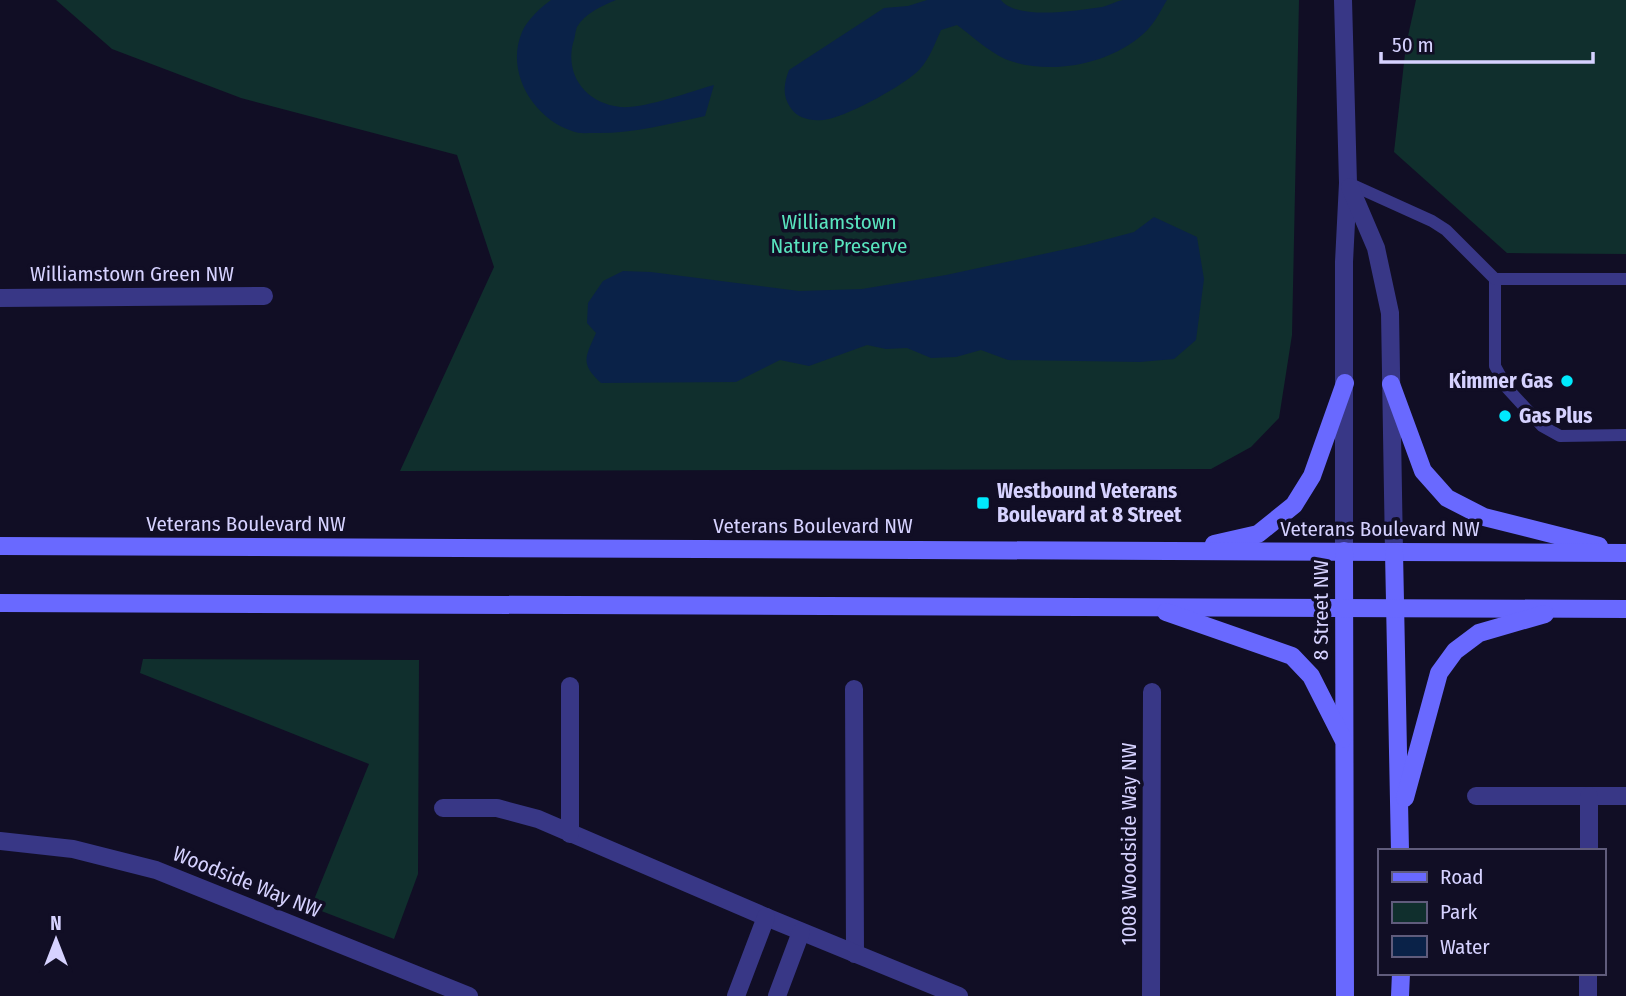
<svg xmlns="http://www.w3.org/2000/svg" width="1626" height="996" font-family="'Fira Sans Condensed',sans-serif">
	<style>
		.green { fill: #102f2d }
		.water { fill: #0a2248 }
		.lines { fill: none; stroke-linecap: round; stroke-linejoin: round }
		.service { stroke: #383786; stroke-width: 12 }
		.minor { stroke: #383786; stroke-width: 18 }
		.tertiary { stroke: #383786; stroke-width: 18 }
		.secondary { stroke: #6969ff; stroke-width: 18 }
		.poi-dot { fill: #00eafd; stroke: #110e25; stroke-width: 2.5 }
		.labels { text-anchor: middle; stroke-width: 7; stroke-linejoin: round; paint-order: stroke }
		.park-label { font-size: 21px; fill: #59e4be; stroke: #110e25 }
		.street-label { font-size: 21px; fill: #d6d2ff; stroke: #110e25 }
		.poi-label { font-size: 21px; font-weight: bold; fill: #d6d2ff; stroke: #110e25; text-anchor: start }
	</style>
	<rect width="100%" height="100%" fill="#110e25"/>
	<g class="green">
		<path d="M 56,0 L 1299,0 L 1292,335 L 1279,418 L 1251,447 L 1211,469 L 400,471 L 494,267 L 457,155 L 241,98 L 112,49 Z"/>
		<path d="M 1416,0 L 1626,0 L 1626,254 L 1507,253 L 1394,152 L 1406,45 Z"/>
		<path d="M 143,659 L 419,660 L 418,874 L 394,939 L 311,907 L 369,764 L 140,673 Z"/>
	</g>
	<g class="water">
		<path d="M 551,0 L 616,0 C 602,6 585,13 577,27 C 575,32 575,39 573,43 C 565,76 586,103 620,107 C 644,109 689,92 714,85 L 705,116 C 668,124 632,134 593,133 C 587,133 578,134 572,131 C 533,118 505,72 522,32 C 527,20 541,7 551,0 Z"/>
		<path d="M 927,0 L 1001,0 C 1017,21 1079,10 1102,7 C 1110,5 1116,1 1123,0 C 1136,0 1153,0 1167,0 C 1160,12 1153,26 1142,35 C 1108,65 1048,76 1005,59 C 988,51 972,36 957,25 L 941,30 C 935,43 930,58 920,69 C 905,85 851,114 829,119 C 815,122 798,120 790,107 C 782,95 784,83 789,70 L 884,8 L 908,6 Z"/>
		<path d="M 1154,217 L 1197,237 L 1204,279 L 1196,340 L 1174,359 L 1140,362 L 1008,360 L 981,350 L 956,357 L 931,358 L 907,348 L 886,349 L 867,345 L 809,366 L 780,360 L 736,382 L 601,383 C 580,363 585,358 596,333 L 587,323 L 588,303 L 603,281 L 623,271 L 651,272 L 799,291 L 862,289 L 946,275 L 1085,245 L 1134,232 Z"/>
	</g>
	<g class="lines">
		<g class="service">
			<path d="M 1348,183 L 1432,221 L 1446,230 L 1495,279 L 1495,366 L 1507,388 L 1542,426 L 1560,436 L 1626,435"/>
			<path d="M 1495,279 L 1626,279"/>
		</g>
		<g class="minor">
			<path d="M 0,298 L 264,296"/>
			<path d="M 854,689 L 855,954"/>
			<path d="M 1476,796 L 1626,796"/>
			<path d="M 443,808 L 497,808 L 538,819 L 766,917 L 959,996"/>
			<path d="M 570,834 L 570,686"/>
			<path d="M 0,841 L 73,849 L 156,870 L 469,996"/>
			<path d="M 1589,851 L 1589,796"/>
			<path d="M 736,996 L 766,917"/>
			<path d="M 777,996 L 801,932"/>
			<path d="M 1151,996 L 1152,692"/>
			<path d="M 1588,996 L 1588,973"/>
		</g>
		<g class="tertiary">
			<path d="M 1343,0 L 1348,183 L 1344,262 L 1344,551"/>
			<path d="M 1350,187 L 1376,248 L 1390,313 L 1394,552"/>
		</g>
		<g class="secondary">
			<path d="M 1391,384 L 1423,471 L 1447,498 L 1484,517 L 1599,546"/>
			<path d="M 1214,544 L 1258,534 L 1294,505 L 1312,476 L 1345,383"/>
			<path d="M 0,546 L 1626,553"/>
			<path d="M 1344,551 L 1345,996"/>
			<path d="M 1394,552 L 1400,851"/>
			<path d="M 0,603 L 1626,609"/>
			<path d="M 1166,612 L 1292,656 L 1311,676 L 1343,739"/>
			<path d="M 1405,798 L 1439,673 L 1455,651 L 1479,633 L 1545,614"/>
			<path d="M 1400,996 L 1401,973"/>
		</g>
	</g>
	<g class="poi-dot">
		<circle cx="1567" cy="381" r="7"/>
		<circle cx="1505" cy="416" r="7"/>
		<rect x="976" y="496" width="14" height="14" rx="3.5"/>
	</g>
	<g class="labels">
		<g class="park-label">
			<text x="839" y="229">Williamstown<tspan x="839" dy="24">Nature Preserve</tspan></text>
		</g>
		<g class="street-label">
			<text x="132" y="281">Williamstown Green NW</text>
			<text x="246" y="531">Veterans Boulevard NW</text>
			<text x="813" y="533">Veterans Boulevard NW</text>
			<text x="1380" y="536">Veterans Boulevard NW</text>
			<text transform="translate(1321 610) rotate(-90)" y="7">8 Street NW</text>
			<text transform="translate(1129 844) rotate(-90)" y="7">1008 Woodside Way NW</text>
			<text transform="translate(247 882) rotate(22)" y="7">Woodside Way NW</text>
		</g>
		<g class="poi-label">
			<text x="1553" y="388" text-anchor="end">Kimmer Gas</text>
			<text x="1519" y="423">Gas Plus</text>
			<text x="997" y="498">Westbound Veterans<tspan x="997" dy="24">Boulevard at 8 Street</tspan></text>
		</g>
	</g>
	<rect x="1378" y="849" width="228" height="126" fill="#110e25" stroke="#605c7c" stroke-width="2"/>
	<rect x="1392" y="872" width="35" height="10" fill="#6969ff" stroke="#605c7c" stroke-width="2"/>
	<text x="1440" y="884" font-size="21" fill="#d6d2ff">Road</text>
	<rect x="1392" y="902" width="35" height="21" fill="#102f2d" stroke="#605c7c" stroke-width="2"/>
	<text x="1440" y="919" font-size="21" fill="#d6d2ff">Park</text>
	<rect x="1392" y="936" width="35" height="21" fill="#0a2248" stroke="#605c7c" stroke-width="2"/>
	<text x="1440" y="954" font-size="21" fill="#d6d2ff">Water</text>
	<g transform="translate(56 940)" stroke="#110e25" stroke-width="5" paint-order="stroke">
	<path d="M0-5L12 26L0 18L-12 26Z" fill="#d6d2ff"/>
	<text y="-10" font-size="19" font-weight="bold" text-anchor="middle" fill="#d6d2ff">N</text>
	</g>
	<path d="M1381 52v10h212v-10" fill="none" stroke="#d6d2ff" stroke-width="3.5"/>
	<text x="1392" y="52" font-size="21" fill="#d6d2ff" stroke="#110e25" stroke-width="5" paint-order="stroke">50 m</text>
</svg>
